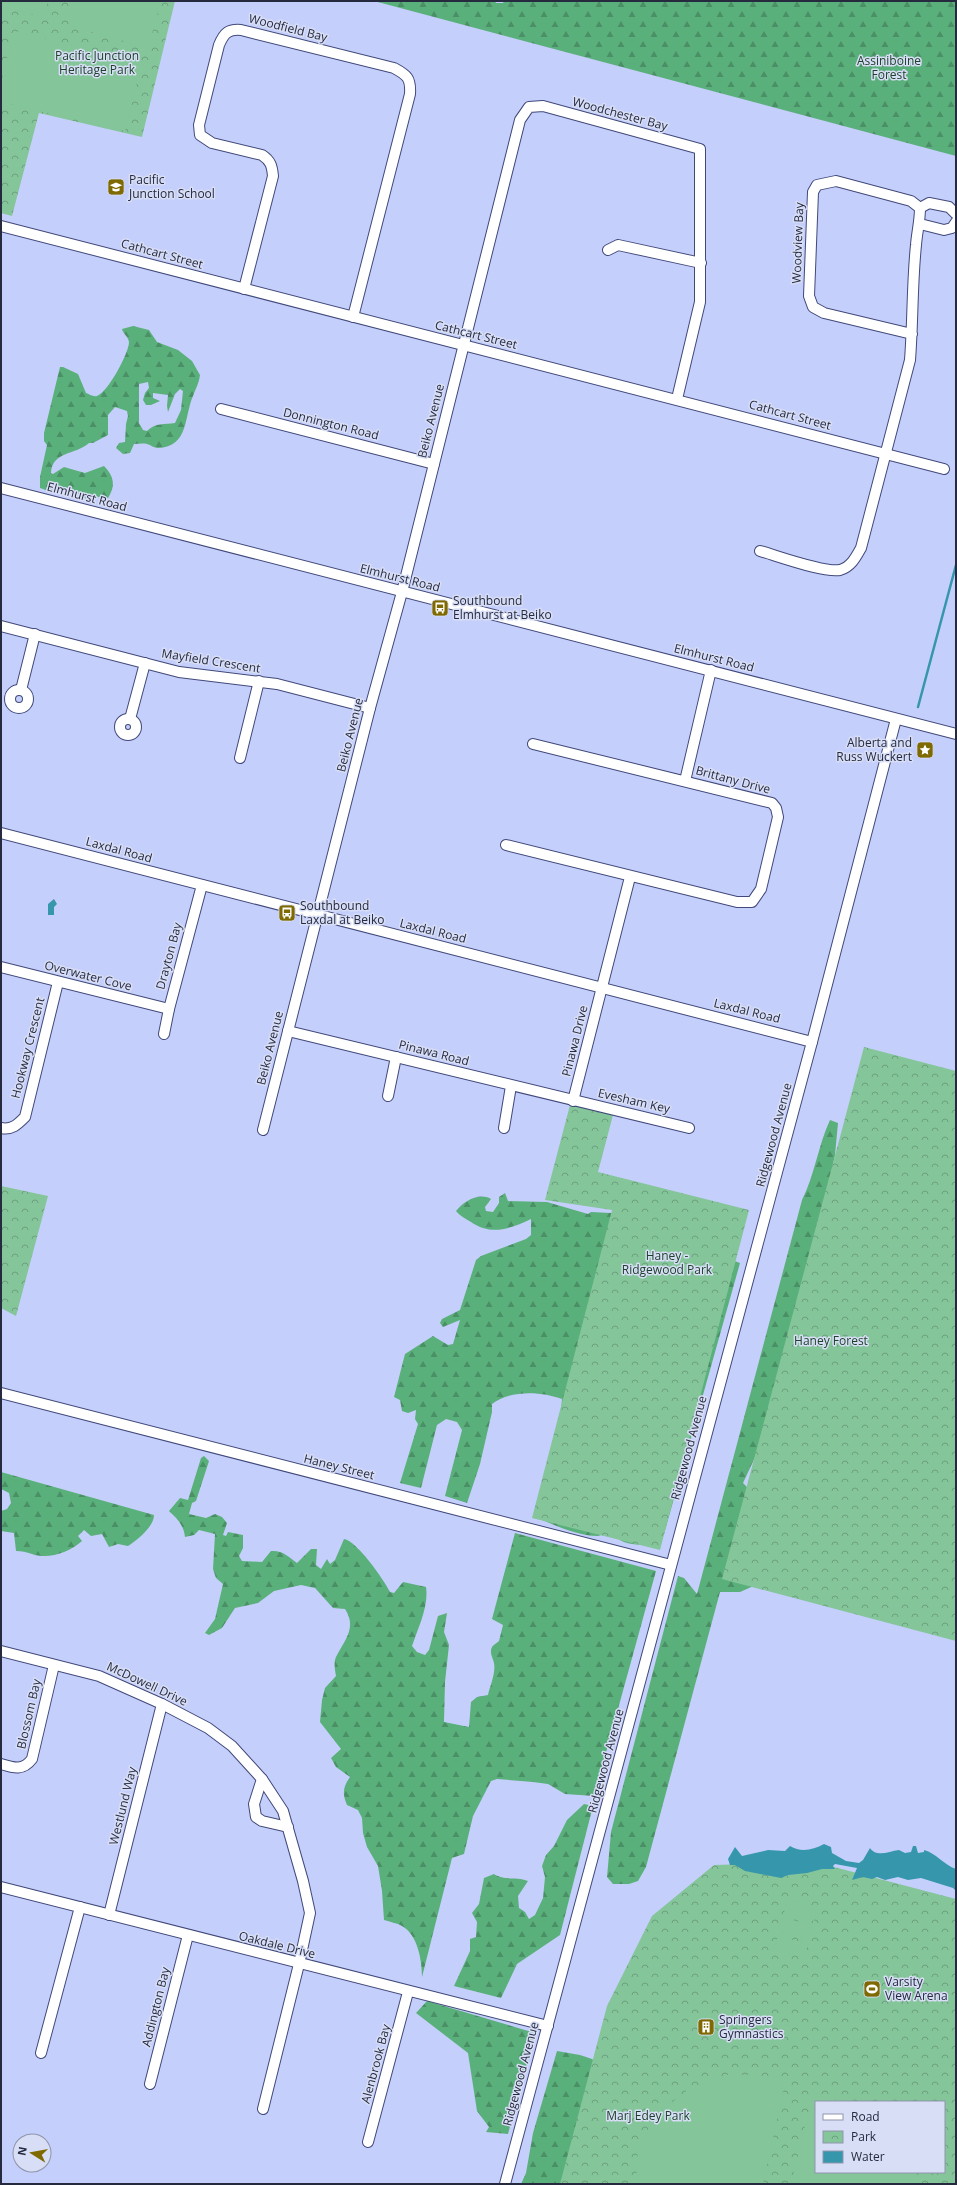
<svg xmlns="http://www.w3.org/2000/svg" width="957" height="2185" font-family="'Open Sans',sans-serif">
	<style>
		.forest { fill: url(#forest-firs); fill-rule: evenodd }
		.park { fill: url(#park-crowns); fill-rule: evenodd }
		.garden { fill: #84c59a }
		.water { fill: #3697ac }
		.lines { fill: none; stroke-linecap: round; stroke-linejoin: round }
		.stream { stroke: #3697ac; stroke-width: 2.5 }
		.minor-casing { stroke: #404979; stroke-width: 12 }
		.minor { stroke: #fff; stroke-width: 10 }
		.labels { text-anchor: middle; stroke-width: 3; stroke-linejoin: round; paint-order: stroke }
		.street-label { font-size: 12px; fill: #252a3f; stroke: #d8def5 }
		.park-label { font-size: 12px; fill: #1d412b; stroke: #d8def5 }
		.poi-label { font-size: 12px; fill: #252a3f; stroke: #d8def5; text-anchor: start }
	</style>
	<defs>
		<pattern id="forest-firs" width="22" height="20" patternUnits="userSpaceOnUse"><rect width="22" height="20" fill="#5ab07a"/><path d="M5 1l3.5 6h-7zM16 11l3.5 6h-7z" fill="#4a8f65"/></pattern>
		<pattern id="park-crowns" width="20" height="18" patternUnits="userSpaceOnUse"><rect width="20" height="18" fill="#84c59a"/><path d="M2 6a3 3 0 1 1 6 0M12 15a3 3 0 1 1 6 0" fill="none" stroke="#6ca07f"/></pattern>
	</defs>
	<rect width="100%" height="100%" fill="#c5cffc"/>
	<g class="forest">
		<path d="M 374,1 L 495,1 L 496,3 L 503,3 L 504,1 L 956,1 L 956,156 Z"/>
		<path d="M 133,326 L 149,330 L 157,342 L 178,350 L 192,361 L 200,375 C 199,383 196,388 193,396 C 184,416 189,447 158,448 C 154,448 151,445 147,444 C 143,443 138,444 134,444 L 130,453 L 123,454 L 116,448 L 119,443 L 125,442 L 126,424 L 128,416 L 127,411 L 115,407 L 108,415 L 108,435 L 93,443 L 89,443 C 76,455 52,451 51,473 L 53,474 L 64,467 L 85,473 L 104,466 C 114,476 116,486 108,498 L 99,497 L 86,499 L 69,487 C 58,493 53,493 40,488 L 40,477 L 47,445 L 44,441 L 44,433 L 60,367 L 63,367 L 78,374 L 86,393 C 89,394 93,397 97,396 C 108,392 129,353 129,342 C 128,336 123,334 122,329 ZM 148,382 L 149,388 L 145,393 L 143,400 L 146,405 L 151,405 L 160,401 L 153,398 L 153,393 L 168,395 L 167,406 L 168,412 L 175,394 L 180,389 L 183,391 L 181,410 L 175,423 C 164,425 156,422 147,431 L 143,430 L 139,423 L 139,384 Z"/>
		<path d="M 830,1120 L 838,1123 L 835,1155 L 830,1178 L 758,1451 L 743,1483 L 749,1489 L 758,1584 L 740,1592 L 720,1592 L 646,1867 L 638,1881 L 629,1884 L 613,1884 L 607,1877 L 611,1832 L 678,1576 L 684,1578 L 697,1594 L 802,1200 C 815,1174 818,1146 830,1120 Z"/>
		<path d="M 505,1193 L 508,1201 L 547,1202 L 588,1214 L 591,1212 L 611,1213 L 662,1228 L 669,1237 L 740,1263 L 664,1534 C 654,1544 637,1547 624,1542 C 619,1540 612,1534 607,1534 C 604,1533 601,1536 598,1536 C 578,1536 556,1526 538,1518 L 559,1433 L 562,1399 C 541,1391 510,1390 492,1404 L 492,1412 L 480,1464 L 467,1503 L 445,1496 L 462,1430 L 457,1422 L 446,1419 L 437,1425 L 421,1488 L 400,1483 L 418,1424 L 415,1419 L 416,1410 L 408,1413 L 402,1411 L 400,1400 L 394,1397 L 405,1354 L 433,1336 L 448,1345 L 453,1344 L 460,1320 L 443,1327 L 440,1323 L 442,1319 L 460,1310 L 476,1260 L 481,1256 L 526,1239 L 531,1235 L 531,1219 C 510,1229 491,1236 471,1222 C 466,1219 460,1216 456,1211 C 464,1201 479,1192 491,1199 L 485,1207 L 486,1211 L 493,1212 L 499,1203 L 499,1197 Z"/>
		<path d="M 204,1456 L 209,1461 L 196,1501 L 192,1503 L 189,1514 L 206,1518 L 215,1514 L 222,1517 L 227,1523 L 223,1535 L 226,1536 L 228,1532 L 243,1535 L 243,1548 L 239,1556 L 242,1561 L 262,1562 L 271,1551 C 282,1550 288,1556 297,1563 L 311,1549 L 317,1549 L 316,1565 L 321,1569 L 327,1559 L 330,1564 L 335,1560 L 344,1539 C 357,1541 384,1580 390,1592 L 394,1593 L 403,1582 L 426,1587 C 429,1606 418,1628 412,1646 L 417,1652 L 425,1655 L 429,1650 L 438,1616 L 447,1613 L 444,1632 L 449,1645 L 445,1682 L 444,1722 L 469,1727 L 471,1702 L 477,1697 L 488,1695 C 490,1686 496,1673 494,1663 C 493,1658 489,1653 492,1647 C 493,1645 497,1643 499,1641 L 503,1625 L 492,1619 L 515,1533 L 656,1571 L 594,1796 L 565,1794 L 548,1784 L 533,1782 L 497,1779 L 491,1781 L 473,1816 L 464,1854 L 452,1858 L 422,1977 C 422,1961 418,1935 402,1926 C 397,1923 390,1922 384,1920 L 382,1891 L 378,1866 L 367,1847 L 363,1833 L 362,1818 L 358,1810 L 347,1805 C 342,1793 343,1787 350,1777 L 336,1767 L 331,1758 L 341,1749 L 320,1722 L 322,1700 L 325,1688 L 336,1676 C 335,1670 333,1661 337,1655 C 345,1640 357,1627 345,1609 L 333,1608 L 315,1588 L 301,1585 L 274,1591 L 258,1603 L 235,1608 L 222,1628 L 209,1635 L 205,1633 L 215,1619 L 223,1584 L 216,1578 L 213,1569 L 215,1534 L 199,1530 L 194,1535 L 185,1537 C 184,1526 177,1518 169,1511 L 180,1498 L 188,1500 L 201,1458 Z"/>
		<path d="M 1,1472 L 154,1515 C 154,1527 137,1540 128,1546 L 118,1544 L 109,1547 L 102,1534 L 91,1536 L 84,1530 L 78,1536 L 82,1541 C 70,1552 48,1560 32,1554 C 26,1552 22,1551 16,1551 L 14,1533 L 1,1531 L 1,1511 L 7,1509 L 11,1503 L 9,1493 L 1,1489 Z"/>
		<path d="M 584,1804 L 593,1806 L 560,1935 L 517,1964 L 501,1998 L 454,1986 L 470,1951 L 470,1939 L 476,1937 L 477,1922 L 472,1913 L 479,1904 L 484,1878 L 494,1874 C 504,1881 516,1876 528,1881 L 518,1896 L 519,1908 L 525,1912 L 529,1919 L 535,1915 L 543,1898 L 545,1877 L 542,1866 L 546,1855 L 554,1846 L 567,1820 Z"/>
		<path d="M 427,2001 L 535,2033 L 508,2134 L 486,2132 L 489,2127 L 477,2111 L 468,2053 L 416,2013 Z"/>
		<path d="M 557,2051 L 580,2055 L 592,2059 L 609,2073 L 633,2184 L 521,2184 L 526,2173 L 533,2133 Z"/>
	</g>
	<g class="park">
		<path d="M 1,1 L 175,1 L 142,137 L 39,113 L 12,216 L 1,213 Z"/>
		<path d="M 864,1047 L 956,1071 L 956,1641 L 722,1579 Z"/>
		<path d="M 570,1105 L 613,1115 L 598,1172 L 749,1210 L 660,1550 L 532,1518 L 612,1210 L 545,1200 Z"/>
		<path d="M 1,1186 L 48,1196 L 16,1316 L 1,1308 Z"/>
		<path d="M 815,1862 L 956,1899 L 956,2184 L 560,2184 L 607,2006 L 652,1916 L 714,1865 ZM 816,2102 L 944,2102 L 944,2172 L 816,2172 Z"/>
	</g>
	<g class="garden">
		<path d="M 1,1 L 48,1 L 45,13 L 38,16 L 1,6 Z"/>
		<path d="M 73,1 L 161,1 L 148,48 L 72,26 L 68,19 Z"/>
		<path d="M 14,31 L 142,62 L 125,131 L 1,102 L 1,83 Z"/>
		<path d="M 787,1899 L 818,1907 L 814,1921 L 784,1913 Z"/>
		<path d="M 783,1917 L 813,1926 L 809,1939 L 779,1931 Z"/>
		<path d="M 778,1936 L 808,1944 L 804,1958 L 774,1949 Z"/>
		<path d="M 726,2075 L 753,2075 L 785,2083 L 763,2184 L 636,2184 L 638,2146 L 657,2114 L 690,2088 Z"/>
		<path d="M 813,2094 L 845,2102 L 816,2102 L 816,2172 L 914,2172 L 918,2184 L 791,2184 Z"/>
	</g>
	<g class="water">
		<path d="M 54,899 L 57,904 L 54,907 L 54,915 L 48,915 L 48,904 Z"/>
		<path d="M 824,1844 L 831,1847 L 832,1853 L 846,1861 L 859,1863 L 863,1860 L 870,1848 C 877,1858 889,1851 899,1850 L 905,1853 L 911,1852 L 913,1846 L 916,1846 L 918,1853 L 924,1852 L 924,1850 C 936,1853 944,1865 956,1869 L 956,1891 L 953,1888 L 921,1878 L 908,1880 L 898,1877 L 885,1880 L 877,1877 L 872,1879 L 863,1877 L 852,1880 L 857,1868 L 835,1864 L 833,1866 L 835,1869 L 822,1869 L 807,1873 L 788,1875 L 781,1878 L 745,1871 L 735,1865 L 730,1865 L 728,1859 L 735,1847 L 742,1856 L 768,1850 L 785,1851 L 790,1846 C 801,1853 813,1850 824,1844 Z"/>
	</g>
	<g class="lines">
		<path class="stream" d="M 918,707 L 956,565"/>
		<g class="minor-casing">
			<g id="minor">
				<path d="M 920,208 L 929,203 L 949,207 L 956,214"/>
				<path d="M 920,224 L 944,230 L 952,228 L 956,222"/>
				<path d="M 1,226 L 944,469"/>
				<path d="M 608,250 L 618,245 L 701,263"/>
				<path d="M 244,289 L 273,176 C 272,166 271,161 262,155 L 212,143 L 200,135 L 199,125 L 219,45 C 224,33 228,29 241,30 L 394,68 C 407,75 411,78 410,94 L 353,317"/>
				<path d="M 221,409 L 434,464"/>
				<path d="M 1,488 L 956,734"/>
				<path d="M 760,551 C 778,556 824,573 840,570 C 851,567 856,557 861,548 L 910,360 C 913,321 912,283 916,245 C 917,232 920,221 920,208 L 911,201 L 836,181 L 817,185 L 813,192 L 809,296 L 813,307 L 824,313 L 912,334"/>
				<path d="M 1,626 L 179,672 L 277,684 L 370,708"/>
				<path d="M 21,690 L 35,634"/>
				<circle cx="19" cy="699" r="9"/>
				<circle cx="128" cy="727" r="8"/>
				<path d="M 130,719 L 145,663"/>
				<path d="M 240,758 L 259,681"/>
				<path d="M 685,781 L 711,670"/>
				<path d="M 1,833 L 812,1042"/>
				<path d="M 506,845 L 737,902 L 752,902 L 761,889 L 778,817 L 776,808 L 772,803 L 533,744"/>
				<path d="M 1,967 L 169,1009"/>
				<path d="M 288,1031 L 689,1128"/>
				<path d="M 164,1034 L 169,1009 L 202,885"/>
				<path d="M 388,1096 L 396,1057"/>
				<path d="M 573,1101 L 630,877"/>
				<path d="M 1,1128 C 12,1130 17,1125 25,1117 L 58,982"/>
				<path d="M 504,1128 L 511,1086"/>
				<path d="M 263,1130 L 370,708 L 402,592 L 520,120 L 529,107 L 543,106 L 700,149 L 700,302 L 677,399"/>
				<path d="M 1,1393 L 671,1565"/>
				<path d="M 1,1651 L 99,1676 L 162,1704 L 208,1728 L 232,1746 L 262,1779 L 283,1811 L 303,1881 L 310,1913 L 299,1964 L 263,2109"/>
				<path d="M 1,1764 C 14,1768 23,1771 32,1759 L 54,1665"/>
				<path d="M 262,1779 L 254,1804 L 256,1817 L 262,1821 L 288,1827"/>
				<path d="M 1,1887 L 548,2026"/>
				<path d="M 109,1915 L 162,1704"/>
				<path d="M 41,2053 L 80,1907"/>
				<path d="M 150,2084 L 188,1935"/>
				<path d="M 368,2142 L 408,1992"/>
				<path d="M 505,2184 L 812,1042 L 896,719"/>
			</g>
		</g>
		<use href="#minor" class="minor"/>
	</g>
	<defs>
		<g id="school-square" transform="scale(0.9)"><rect x="-9" y="-9" width="18" height="18" rx="4" fill="#7f6901" stroke="#d8def5"/><path d="M0-5L7-2L0 1L-7-2ZM-4 1L0 2.5L4 1V4Q0 6-4 4Z" fill="#fff"/></g>
		<g id="bus-square" transform="scale(0.9)"><rect x="-9" y="-9" width="18" height="18" rx="4" fill="#7f6901" stroke="#d8def5"/><path d="M-5-6H5V4H4V6H2V4H-2V6H-4V4H-5ZM-3.5-4V0h7V-4ZM-3.5 1.2v1.5H-2V1.2ZM2 1.2v1.5H3.5V1.2Z" fill="#fff"/></g>
		<g id="sight-square" transform="scale(0.9)"><rect x="-9" y="-9" width="18" height="18" rx="4" fill="#7f6901" stroke="#d8def5"/><path d="M0-6L1.8-2.2L6-1.7L2.9 1.2L3.7 5.4L0 3.3L-3.7 5.4L-2.9 1.2L-6-1.7L-1.8-2.2Z" fill="#fff"/></g>
		<g id="stadium-square" transform="scale(0.9)"><rect x="-9" y="-9" width="18" height="18" rx="4" fill="#7f6901" stroke="#d8def5"/><path d="M0-5a6.5 5 0 1 0 0 10a6.5 5 0 1 0 0-10ZM-3.5-1.8h7v3.6h-7Z" fill="#fff"/></g>
		<g id="building-square" transform="scale(0.9)"><rect x="-9" y="-9" width="18" height="18" rx="4" fill="#7f6901" stroke="#d8def5"/><path d="M-4-6H4V6H1V3H-1V6H-4ZM-2.5-4.3h1.7v1.8h-1.7ZM.8-4.3h1.7v1.8H.8ZM-2.5-1h1.7V.8h-1.7ZM.8-1h1.7V.8H.8Z" fill="#fff"/></g>
	</defs>
	<g fill-rule="evenodd">
		<use href="#school-square" x="116" y="187"/>
		<use href="#bus-square" x="440" y="608"/>
		<use href="#sight-square" x="925" y="750"/>
		<use href="#bus-square" x="287" y="913"/>
		<use href="#stadium-square" x="872" y="1989"/>
		<use href="#building-square" x="706" y="2027"/>
	</g>
	<g class="labels">
		<g class="street-label">
			<text transform="translate(288 28) rotate(14)" y="4">Woodfield Bay</text>
			<text transform="translate(620 114) rotate(15)" y="4">Woodchester Bay</text>
			<text transform="translate(798 243) rotate(-88)" y="4">Woodview Bay</text>
			<text transform="translate(162 254) rotate(15)" y="4">Cathcart Street</text>
			<text transform="translate(476 335) rotate(14)" y="4">Cathcart Street</text>
			<text transform="translate(790 415) rotate(15)" y="4">Cathcart Street</text>
			<text transform="translate(431 421) rotate(-76)" y="4">Beiko Avenue</text>
			<text transform="translate(331 424) rotate(14)" y="4">Donnington Road</text>
			<text transform="translate(87 497) rotate(15)" y="4">Elmhurst Road</text>
			<text transform="translate(400 578) rotate(14)" y="4">Elmhurst Road</text>
			<text transform="translate(714 658) rotate(14)" y="4">Elmhurst Road</text>
			<text transform="translate(211 661) rotate(9)" y="4">Mayfield Crescent</text>
			<text transform="translate(350 735) rotate(-76)" y="4">Beiko Avenue</text>
			<text transform="translate(733 780) rotate(15)" y="4">Brittany Drive</text>
			<text transform="translate(119 850) rotate(15)" y="4">Laxdal Road</text>
			<text transform="translate(433 931) rotate(14)" y="4">Laxdal Road</text>
			<text transform="translate(169 956) rotate(-75)" y="4">Drayton Bay</text>
			<text transform="translate(88 976) rotate(14)" y="4">Overwater Cove</text>
			<text transform="translate(747 1011) rotate(14)" y="4">Laxdal Road</text>
			<text transform="translate(575 1041) rotate(-76)" y="4">Pinawa Drive</text>
			<text transform="translate(28 1048) rotate(-76)" y="4">Hookway Crescent</text>
			<text transform="translate(270 1048) rotate(-76)" y="4">Beiko Avenue</text>
			<text transform="translate(434 1053) rotate(14)" y="4">Pinawa Road</text>
			<text transform="translate(634 1101) rotate(13)" y="4">Evesham Key</text>
			<text transform="translate(774 1135) rotate(-75)" y="4">Ridgewood Avenue</text>
			<text transform="translate(689 1448) rotate(-75)" y="4">Ridgewood Avenue</text>
			<text transform="translate(339 1467) rotate(14)" y="4">Haney Street</text>
			<text transform="translate(147 1684) rotate(25)" y="4">McDowell Drive</text>
			<text transform="translate(29 1714) rotate(-77)" y="4">Blossom Bay</text>
			<text transform="translate(606 1761) rotate(-75)" y="4">Ridgewood Avenue</text>
			<text transform="translate(123 1806) rotate(-76)" y="4">Westlund Way</text>
			<text transform="translate(277 1945) rotate(14)" y="4">Oakdale Drive</text>
			<text transform="translate(156 2007) rotate(-76)" y="4">Addington Bay</text>
			<text transform="translate(376 2064) rotate(-75)" y="4">Alenbrook Bay</text>
			<text transform="translate(521 2074) rotate(-75)" y="4">Ridgewood Avenue</text>
		</g>
		<g class="park-label">
			<text x="97" y="60">Pacific Junction<tspan x="97" dy="14">Heritage Park</tspan></text>
			<text x="889" y="65">Assiniboine<tspan x="889" dy="14">Forest</tspan></text>
			<text x="667" y="1260">Haney -<tspan x="667" dy="14">Ridgewood Park</tspan></text>
			<text x="831" y="1345">Haney Forest</text>
			<text x="648" y="2120">Marj Edey Park</text>
		</g>
		<g class="poi-label">
			<text x="129" y="184">Pacific<tspan x="129" dy="14">Junction School</tspan></text>
			<text x="453" y="605">Southbound<tspan x="453" dy="14">Elmhurst at Beiko</tspan></text>
			<text x="912" y="747" text-anchor="end">Alberta and<tspan x="912" dy="14">Russ Wuckert</tspan></text>
			<text x="300" y="910">Southbound<tspan x="300" dy="14">Laxdal at Beiko</tspan></text>
			<text x="885" y="1986">Varsity<tspan x="885" dy="14">View Arena</tspan></text>
			<text x="719" y="2024">Springers<tspan x="719" dy="14">Gymnastics</tspan></text>
		</g>
	</g>
	<rect width="957" height="2185" fill="none" stroke="#252a3f" stroke-width="4"/>
	<rect x="815" y="2101" width="130" height="72" fill="#d8def5" stroke="#9096ac"/>
	<rect x="823" y="2114" width="20" height="6" fill="#ffffff" stroke="#9096ac"/>
	<text x="851" y="2121" font-size="12" fill="#252a3f">Road</text>
	<rect x="823" y="2131" width="20" height="12" fill="url(#park-crowns)" stroke="#9096ac"/>
	<text x="851" y="2141" font-size="12" fill="#252a3f">Park</text>
	<rect x="823" y="2151" width="20" height="12" fill="#3697ac" stroke="#9096ac"/>
	<text x="851" y="2161" font-size="12" fill="#252a3f">Water</text>
	<g transform="translate(32 2153) rotate(281)"><circle r="19" fill="#d8def5" stroke="#9096ac"/>
	<path d="M0-3L7 15L0 10L-7 15Z" fill="#7f6901"/>
	<text y="-6" font-size="11" font-weight="bold" text-anchor="middle" fill="#252a3f">N</text>
	</g>
</svg>
